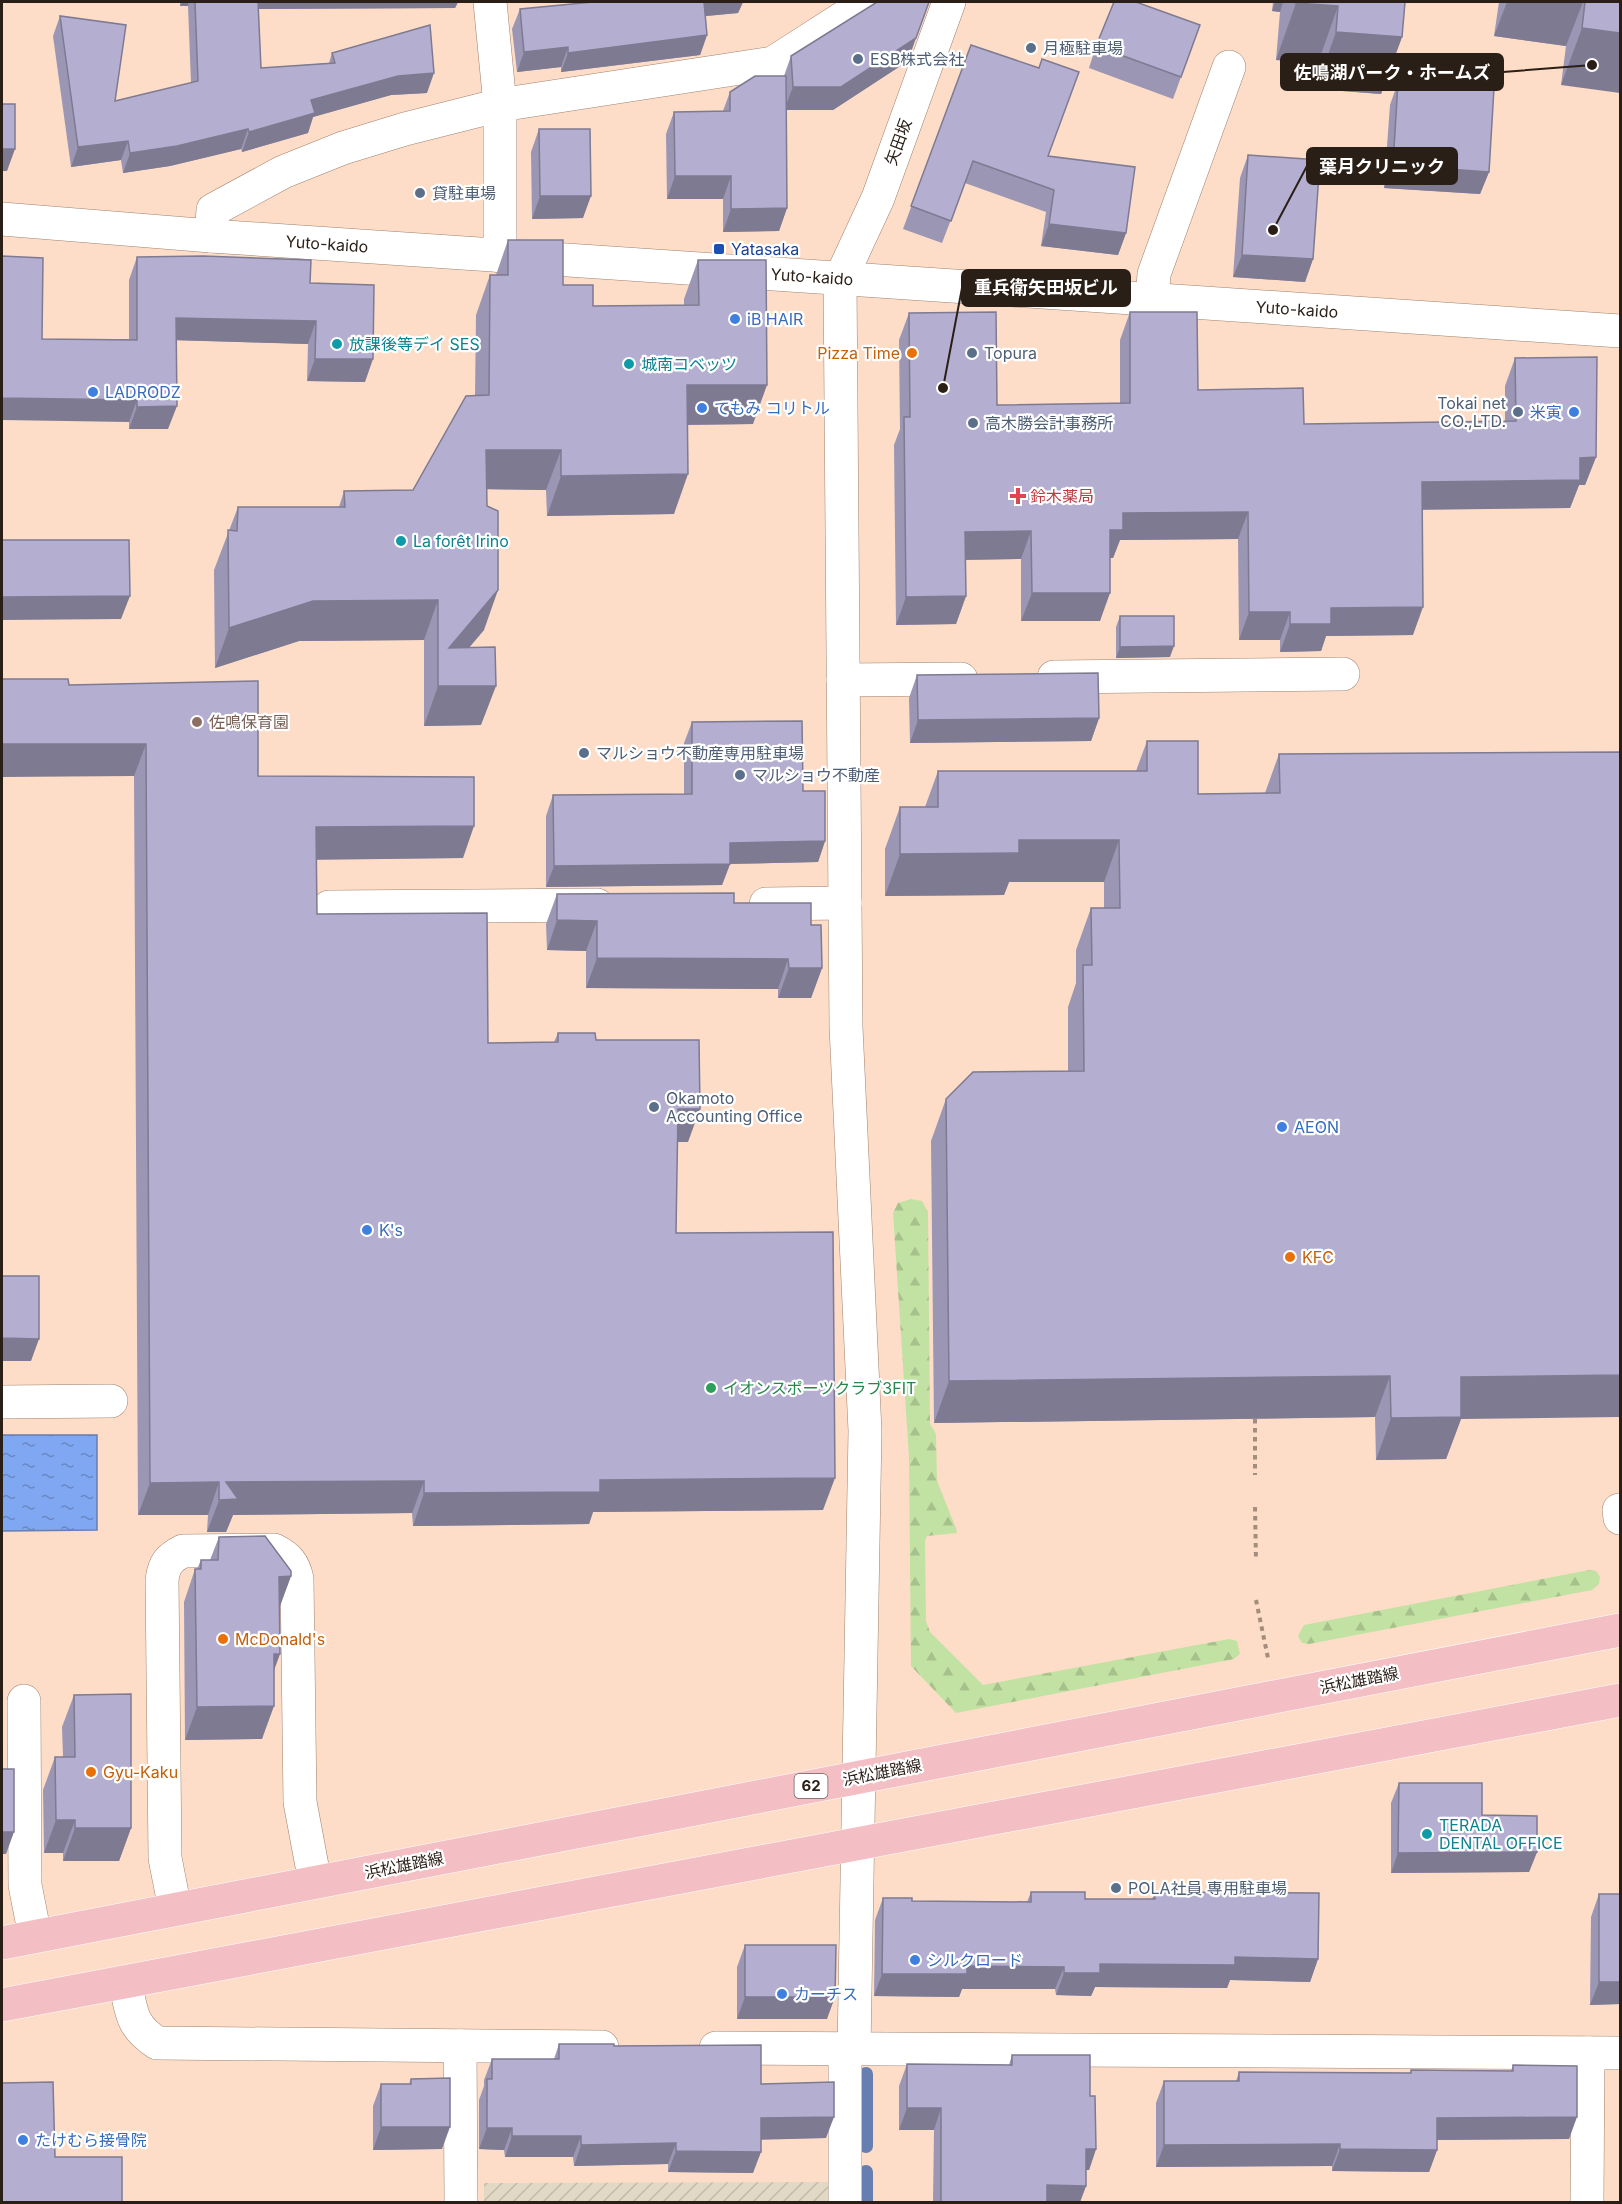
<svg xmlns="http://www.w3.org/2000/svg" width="1622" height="2204" font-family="Inter,'Noto Sans JP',sans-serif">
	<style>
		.industrial { fill: url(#industrial-furrows) }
		.forest { fill: url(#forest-firs) }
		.water { fill: url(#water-ripples); stroke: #667eb0; stroke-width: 1.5 }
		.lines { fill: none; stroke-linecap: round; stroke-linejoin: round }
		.stream { stroke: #667eb0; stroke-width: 14 }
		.minor-casing { stroke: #9f826e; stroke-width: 34 }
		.major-casing { stroke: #fff; stroke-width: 34 }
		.path { stroke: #a48d7d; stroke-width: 4; stroke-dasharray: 4.5 4.5; stroke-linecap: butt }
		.minor { stroke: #fff; stroke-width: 33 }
		.major { stroke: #f4bfc4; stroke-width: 33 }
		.wall { fill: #9b96b3 }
		.shaded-wall { fill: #7e7a92 }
		.building { fill: #b4afd0; stroke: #7e7a92; stroke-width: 1.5 }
		.service-dot { fill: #5c6f8a; stroke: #fff; stroke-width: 2 }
		.transit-dot { fill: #1a4fb4; stroke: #fff; stroke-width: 2 }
		.shop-dot { fill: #3f7fe0; stroke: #fff; stroke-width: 2 }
		.culture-dot { fill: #0f9aa8; stroke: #fff; stroke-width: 2 }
		.food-dot { fill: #e8710a; stroke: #fff; stroke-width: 2 }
		.health-dot { fill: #e0444e; stroke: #fff; stroke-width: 2 }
		.education-dot { fill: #8d6e63; stroke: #fff; stroke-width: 2 }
		.leisure-dot { fill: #2e9e5b; stroke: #fff; stroke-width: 2 }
		.labels { text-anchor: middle; stroke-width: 4.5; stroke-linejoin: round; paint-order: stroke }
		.shield { fill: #fff; stroke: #6a625d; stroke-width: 1.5 }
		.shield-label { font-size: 15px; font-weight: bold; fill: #2a1f17 }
		.service-label { font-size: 16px; fill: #4e5e75; stroke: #fff; text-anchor: start }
		.street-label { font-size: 16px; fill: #2a1f17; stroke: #fff }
		.transit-label { font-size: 16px; fill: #164399; stroke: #fff; text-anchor: start }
		.shop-label { font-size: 16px; fill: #366cbe; stroke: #fff; text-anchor: start }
		.culture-label { font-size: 16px; fill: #0d838f; stroke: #fff; text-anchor: start }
		.food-label { font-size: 16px; fill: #c56008; stroke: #fff; text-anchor: start }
		.health-label { font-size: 16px; fill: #be3a42; stroke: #fff; text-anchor: start }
		.education-label { font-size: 16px; fill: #785e54; stroke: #fff; text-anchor: start }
		.leisure-label { font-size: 16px; fill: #27864d; stroke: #fff; text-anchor: start }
		.leader { fill: none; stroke: #2a1f17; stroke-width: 2 }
		.callout-dot { fill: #2a1f17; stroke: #fff; stroke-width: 2 }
		.callout { fill: #2a1f17; stroke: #2a1f17; stroke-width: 2 }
		.callout-label { font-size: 18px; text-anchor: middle; font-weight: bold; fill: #fff }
	</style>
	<defs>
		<pattern id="industrial-furrows" width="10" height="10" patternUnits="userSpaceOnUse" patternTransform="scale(1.5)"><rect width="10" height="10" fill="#e2d9c4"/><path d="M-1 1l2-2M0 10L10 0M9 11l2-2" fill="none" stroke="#c2baa8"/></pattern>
		<pattern id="forest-firs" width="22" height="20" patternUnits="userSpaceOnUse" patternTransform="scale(1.5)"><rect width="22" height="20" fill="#c2e2a3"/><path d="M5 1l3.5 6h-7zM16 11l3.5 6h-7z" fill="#a7c18c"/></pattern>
		<pattern id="water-ripples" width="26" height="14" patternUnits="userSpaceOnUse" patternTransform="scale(1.5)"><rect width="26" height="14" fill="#80a7f1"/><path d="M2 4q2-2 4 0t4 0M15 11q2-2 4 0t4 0" fill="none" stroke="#6987c2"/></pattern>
	</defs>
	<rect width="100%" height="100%" fill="#fdddc7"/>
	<path class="industrial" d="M 831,2182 L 831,2202 L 484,2202 L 484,2183 Z"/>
	<g class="forest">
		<path d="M 911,1199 L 922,1201 L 928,1212 L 930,1424 L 936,1434 L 937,1481 L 956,1528 L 957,1533 L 927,1536 L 925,1541 L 926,1621 L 930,1632 L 983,1685 L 1229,1639 L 1237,1641 L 1240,1654 L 1234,1659 L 956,1713 L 911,1666 L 909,1458 L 893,1213 L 898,1203 Z"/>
		<path d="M 1589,1570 L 1596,1571 L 1600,1577 L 1599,1584 L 1592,1590 L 1309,1644 L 1302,1643 L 1298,1636 L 1304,1625 Z"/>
	</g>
	<path class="water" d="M 2,1435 L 97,1435 L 97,1530 L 2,1531 Z"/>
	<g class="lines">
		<g class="stream">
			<path d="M 866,2074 L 866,2146"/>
			<path d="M 866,2202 L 866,2172"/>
		</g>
		<g class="minor-casing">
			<g id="minor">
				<path d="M 490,2 L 500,105 L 500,256"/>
				<path id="s1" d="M 2,219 L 211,236 L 1620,331"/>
				<path d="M 211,236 L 213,210 L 283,172 L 343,148 L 405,129 L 500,105 L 773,63 L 868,2"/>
				<path d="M 1152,301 L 1154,274 L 1229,67"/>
				<path d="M 1054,677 L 1343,674"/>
				<path d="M 843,680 L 961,679"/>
				<path d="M 766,904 L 845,903"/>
				<path d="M 329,907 L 597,905"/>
				<path d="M 2,1402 L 111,1401"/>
				<path d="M 1619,1510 L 1620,1518"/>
				<path d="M 24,1701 L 25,1885 L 35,1936"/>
				<path d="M 175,1909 L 165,1858 L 162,1580 C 164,1564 169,1558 183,1551 L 274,1550 C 288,1557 294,1564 297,1579 L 300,1802 L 315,1882"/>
				<path d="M 125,1982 C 132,2012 130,2025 157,2043 L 602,2047"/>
				<path d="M 460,2046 L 461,2202"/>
				<path d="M 716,2048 L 1620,2053"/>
				<path d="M 845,2049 L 845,2202"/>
				<path d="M 854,2049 L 865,1431 L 846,1027 L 840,280 L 878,198 L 949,2"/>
				<path d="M 1587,2202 L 1588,2053"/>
			</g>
		</g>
		<g class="major-casing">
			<g id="major">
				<path d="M 2,1943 L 1620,1630"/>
				<path d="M 2,2005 L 1620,1700"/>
			</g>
		</g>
		<g class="path">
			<path d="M 1255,1419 L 1255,1475"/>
			<path d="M 1255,1507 L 1256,1561"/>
			<path d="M 1256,1600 L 1268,1658"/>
		</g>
		<use href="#minor" class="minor"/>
		<use href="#major" class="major"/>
	</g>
	<g class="wall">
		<path d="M 180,2 L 458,2 L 455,8 L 258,9 L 261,68 L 329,63 L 332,53 L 427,93 L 391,95 L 313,117 L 308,133 L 242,152 L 241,149 L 170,166 L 123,173 L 121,160 L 71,167 L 53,36 L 60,16 L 115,101 L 191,83 L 188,6 L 180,6 Z"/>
		<path d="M 593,2 L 743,2 L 738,13 L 705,16 L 707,35 L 700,55 L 561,72 L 561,67 L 517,72 L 512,29 L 520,9 Z"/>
		<path d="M 1273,2 L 1405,2 L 1402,37 L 1381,94 L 1316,89 L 1318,63 L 1276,60 L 1280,12 L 1272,11 Z"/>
		<path d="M 1499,2 L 1620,2 L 1561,85 L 1566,46 L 1494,36 Z"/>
		<path d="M 1200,25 L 1173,99 L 1089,68 L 1096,46 Z"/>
		<path d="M 971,45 L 1048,156 L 1126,233 L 1118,255 L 1041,246 L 1046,212 L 965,183 L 942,243 L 903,229 Z"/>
		<path d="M 791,56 L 908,61 L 833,110 L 787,110 L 787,208 L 779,231 L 723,232 L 723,199 L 667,199 L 666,134 L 674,112 L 723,111 L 730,92 L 784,76 Z"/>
		<path d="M 1398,82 L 1489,172 L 1480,194 L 1384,188 L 1390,105 Z"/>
		<path d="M 539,129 L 583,218 L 532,219 L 531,152 Z"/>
		<path d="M 1248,155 L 1313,259 L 1305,282 L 1233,277 L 1240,178 Z"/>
		<path d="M 508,240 L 563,285 L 593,306 L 684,306 L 684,299 L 698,260 L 753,424 L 688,425 L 674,514 L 547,516 L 546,490 L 486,489 L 484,630 L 469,648 L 481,725 L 424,726 L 424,640 L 299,641 L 215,668 L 214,570 L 238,507 L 339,507 L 344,491 L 413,490 L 475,396 L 476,315 L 490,275 L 496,275 Z"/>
		<path d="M 137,257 L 310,283 L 365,382 L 307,381 L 308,344 L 176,340 L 168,429 L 129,429 L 129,422 L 42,339 L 129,339 L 129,280 Z"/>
		<path d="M 1130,312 L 1198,390 L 1304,424 L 1505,421 L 1505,386 L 1515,358 L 1596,457 L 1585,485 L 1579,485 L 1570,508 L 1423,509 L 1413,635 L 1326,636 L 1321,651 L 1280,652 L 1280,640 L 1239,640 L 1238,539 L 1120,540 L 1113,558 L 1110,558 L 1100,621 L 1021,621 L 1021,559 L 965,560 L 966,596 L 956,624 L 896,625 L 894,445 L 900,429 L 899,340 L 909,313 L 997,405 L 1120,403 L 1120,340 Z"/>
		<path d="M 1120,616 L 1170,657 L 1116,658 L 1116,627 Z"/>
		<path d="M 917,675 L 1099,718 L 1091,741 L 910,743 L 909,698 Z"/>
		<path d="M 69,685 L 258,776 L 463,858 L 316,859 L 317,914 L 488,1043 L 554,1042 L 558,1033 L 596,1040 L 688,1142 L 677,1142 L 676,1233 L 823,1510 L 593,1512 L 589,1524 L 413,1526 L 412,1513 L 233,1515 L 226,1532 L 207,1532 L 208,1515 L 138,1515 L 134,776 Z"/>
		<path d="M 692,722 L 803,791 L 825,841 L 818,862 L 730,864 L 722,885 L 546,887 L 546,816 L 553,795 L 684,794 L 684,743 Z"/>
		<path d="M 1147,741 L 1198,794 L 1265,793 L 1279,754 L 1461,1419 L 1446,1459 L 1376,1460 L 1375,1417 L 934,1423 L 931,1141 L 946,1099 L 1068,1071 L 1068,1007 L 1076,983 L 1076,950 L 1091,908 L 1104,908 L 1104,882 L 1009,882 L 1004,895 L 885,896 L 885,849 L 900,807 L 925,807 L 938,771 L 1136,771 Z"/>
		<path d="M 557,894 L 734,903 L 811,925 L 822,968 L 811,998 L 778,998 L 778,989 L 586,988 L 586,951 L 547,950 L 546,924 Z"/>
		<path d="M 219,1537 L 291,1576 L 279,1607 L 274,1672 L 262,1739 L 185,1740 L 184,1602 L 195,1569 L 197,1569 L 201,1560 L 210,1560 Z"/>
		<path d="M 74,1695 L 131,1828 L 119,1861 L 63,1861 L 63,1853 L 44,1853 L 43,1790 L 55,1757 L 63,1757 L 62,1727 Z"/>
		<path d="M 1399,1783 L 1482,1815 L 1537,1852 L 1529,1872 L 1391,1873 L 1391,1803 Z"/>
		<path d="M 1031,1892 L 1085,1899 L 1152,1899 L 1155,1892 L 1318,1959 L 1310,1982 L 1230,1980 L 1227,1988 L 1095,1987 L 1091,1996 L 1056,1995 L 1055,1989 L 962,1989 L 959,1997 L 874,1996 L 875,1920 L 883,1898 L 912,1901 L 1027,1902 Z"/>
		<path d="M 1599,1894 L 1620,1894 L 1620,2004 L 1590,2005 L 1591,1917 Z"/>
		<path d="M 745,1945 L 827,2019 L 737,2019 L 737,1967 Z"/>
		<path d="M 559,2044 L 614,2046 L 761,2084 L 826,2138 L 761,2139 L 753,2173 L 668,2172 L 668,2164 L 574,2166 L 573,2157 L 505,2157 L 504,2150 L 479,2149 L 479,2100 L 484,2086 L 484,2080 L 492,2059 L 554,2059 Z"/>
		<path d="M 1012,2055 L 1090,2096 L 1096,2149 L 1089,2170 L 1086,2170 L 1086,2186 L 1080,2202 L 933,2202 L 934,2130 L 899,2130 L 899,2086 L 907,2064 L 1009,2065 Z"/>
		<path d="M 1513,2065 L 1569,2139 L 1437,2140 L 1437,2150 L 1429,2172 L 1332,2171 L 1332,2166 L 1156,2167 L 1156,2103 L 1164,2081 L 1236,2081 L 1239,2072 L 1410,2073 L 1411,2070 L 1511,2071 Z"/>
		<path d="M 411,2079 L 442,2149 L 373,2150 L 373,2106 L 381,2084 L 409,2084 Z"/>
		<path d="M 1620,2190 L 1620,2202 L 1619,2202 L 1619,2195 Z"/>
	</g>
	<g class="shaded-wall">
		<path d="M 182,2 L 189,2 L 188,6 L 180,6 Z"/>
		<path d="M 252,2 L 458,2 L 455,8 L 250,9 Z"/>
		<path d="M 702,2 L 743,2 L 738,13 L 696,17 Z"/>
		<path d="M 1275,2 L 1283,2 L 1280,12 L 1272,11 Z"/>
		<path d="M 1507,2 L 1583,2 L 1566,46 L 1494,36 Z"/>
		<path d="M 1296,3 L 1338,6 L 1318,63 L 1276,60 Z"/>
		<path d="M 1582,28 L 1620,33 L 1620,93 L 1561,85 Z"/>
		<path d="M 1336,32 L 1402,37 L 1381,94 L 1316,89 Z"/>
		<path d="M 707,35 L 700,55 L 561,72 L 568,53 Z"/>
		<path d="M 916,38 L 908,61 L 833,110 L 784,110 L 793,87 Z"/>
		<path d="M 568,47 L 561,67 L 517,72 L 524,52 Z"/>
		<path d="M 434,73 L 427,93 L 391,95 L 313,117 L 308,133 L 242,152 L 249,132 L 311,100 L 398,76 Z"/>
		<path d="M 248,129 L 241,149 L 170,166 L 123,173 L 130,153 Z"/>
		<path d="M 128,141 L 121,160 L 71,167 L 78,147 Z"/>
		<path d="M 2,149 L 15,149 L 7,171 L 2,171 Z"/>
		<path d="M 1393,165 L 1489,172 L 1480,194 L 1384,188 Z"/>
		<path d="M 675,176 L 731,176 L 723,199 L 667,199 Z"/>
		<path d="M 540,196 L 591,196 L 583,218 L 532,219 Z"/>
		<path d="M 787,208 L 779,231 L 723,232 L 731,209 Z"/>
		<path d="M 1049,224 L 1126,233 L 1118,255 L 1041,246 Z"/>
		<path d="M 1242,255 L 1313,259 L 1305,282 L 1233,277 Z"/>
		<path d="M 176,318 L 316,321 L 308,344 L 168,340 Z"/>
		<path d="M 315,359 L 373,359 L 365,382 L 307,381 Z"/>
		<path d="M 687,385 L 767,385 L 753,424 L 673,425 Z"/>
		<path d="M 2,398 L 137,400 L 129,422 L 2,420 Z"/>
		<path d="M 177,406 L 168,429 L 129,429 L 137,407 Z"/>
		<path d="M 486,450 L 561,450 L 546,490 L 471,489 Z"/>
		<path d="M 1596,457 L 1585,485 L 1579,485 L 1570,508 L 1412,510 L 1422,482 L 1580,458 Z"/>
		<path d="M 688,474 L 674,514 L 547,516 L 561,476 Z"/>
		<path d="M 1248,512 L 1238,539 L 1120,540 L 1113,558 L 1099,558 L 1110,530 L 1123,513 Z"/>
		<path d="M 1031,531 L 1021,559 L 954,560 L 965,532 Z"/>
		<path d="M 498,590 L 484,630 L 438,683 L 449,648 Z"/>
		<path d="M 1032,593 L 1110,593 L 1100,621 L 1021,621 Z"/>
		<path d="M 130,596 L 121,619 L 2,620 L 2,597 Z"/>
		<path d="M 966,596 L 956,624 L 896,625 L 906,597 Z"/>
		<path d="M 438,600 L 424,640 L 299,641 L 215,668 L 229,628 L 313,601 Z"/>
		<path d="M 1423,607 L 1413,635 L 1326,636 L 1321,651 L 1280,652 L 1290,624 L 1331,608 Z"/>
		<path d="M 1249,612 L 1290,612 L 1280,640 L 1239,640 Z"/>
		<path d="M 1174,646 L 1170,657 L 1116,658 L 1120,647 Z"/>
		<path d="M 438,686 L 496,686 L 481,725 L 424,726 Z"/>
		<path d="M 1099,718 L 1091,741 L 910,743 L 918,720 Z"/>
		<path d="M 2,744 L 146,744 L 134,776 L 2,777 Z"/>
		<path d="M 474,826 L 463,858 L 304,860 L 316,827 Z"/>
		<path d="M 1019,840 L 1119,840 L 1104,882 L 1009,882 L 1004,895 L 885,896 L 900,854 Z"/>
		<path d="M 825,841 L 818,862 L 722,864 L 730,843 Z"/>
		<path d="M 730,864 L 722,885 L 546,887 L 554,866 Z"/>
		<path d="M 557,920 L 597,921 L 586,951 L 547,950 Z"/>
		<path d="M 597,958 L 788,959 L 778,989 L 586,988 Z"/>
		<path d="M 789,968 L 822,968 L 811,998 L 778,998 Z"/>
		<path d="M 678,1109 L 700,1109 L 688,1142 L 666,1142 Z"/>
		<path d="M 2,1338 L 39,1339 L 31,1361 L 2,1361 Z"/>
		<path d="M 1620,1375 L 1620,1417 L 1461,1419 L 1446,1459 L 1376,1460 L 1391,1418 L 1461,1377 Z"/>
		<path d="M 1390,1376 L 1375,1417 L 934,1423 L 949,1381 Z"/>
		<path d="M 835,1478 L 823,1510 L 593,1512 L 589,1524 L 413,1526 L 424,1493 L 600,1480 Z"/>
		<path d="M 424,1481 L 412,1513 L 233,1515 L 226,1532 L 207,1532 L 226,1482 Z"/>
		<path d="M 219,1482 L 208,1515 L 138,1515 L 150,1483 Z"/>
		<path d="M 291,1576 L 279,1609 L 279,1577 Z"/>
		<path d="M 274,1654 L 280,1654 L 268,1687 Z"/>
		<path d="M 274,1706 L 262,1739 L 185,1740 L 197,1707 Z"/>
		<path d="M 56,1820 L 75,1820 L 63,1853 L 44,1853 Z"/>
		<path d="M 75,1828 L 131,1828 L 119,1861 L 63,1861 Z"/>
		<path d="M 2,1832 L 14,1832 L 6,1854 L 2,1854 Z"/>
		<path d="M 1537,1852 L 1529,1872 L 1391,1873 L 1398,1853 Z"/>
		<path d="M 1235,1957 L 1318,1959 L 1310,1982 L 1230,1980 L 1227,1988 L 1095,1987 L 1091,1996 L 1056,1995 L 1064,1973 L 1100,1964 Z"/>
		<path d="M 967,1966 L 1064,1967 L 1055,1989 L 962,1989 L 959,1997 L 874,1996 L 882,1974 Z"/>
		<path d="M 1599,1982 L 1620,1982 L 1620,2004 L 1590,2005 Z"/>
		<path d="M 745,1997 L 835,1997 L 827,2019 L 737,2019 Z"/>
		<path d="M 907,2108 L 941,2108 L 934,2130 L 899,2130 Z"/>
		<path d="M 834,2117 L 826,2138 L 753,2140 L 761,2118 Z"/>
		<path d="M 1577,2117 L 1569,2139 L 1429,2140 L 1437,2118 Z"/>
		<path d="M 381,2127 L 450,2127 L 442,2149 L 373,2150 Z"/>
		<path d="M 487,2128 L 512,2128 L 504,2150 L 479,2149 Z"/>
		<path d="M 512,2136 L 581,2136 L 573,2157 L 505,2157 Z"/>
		<path d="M 676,2143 L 668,2164 L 574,2166 L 581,2145 Z"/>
		<path d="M 1340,2144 L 1332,2166 L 1156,2167 L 1164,2145 Z"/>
		<path d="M 1086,2149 L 1096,2149 L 1089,2170 L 1078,2170 Z"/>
		<path d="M 1340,2149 L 1437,2150 L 1429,2172 L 1332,2171 Z"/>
		<path d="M 676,2151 L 761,2152 L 753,2173 L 668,2172 Z"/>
		<path d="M 1047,2185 L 1086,2186 L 1080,2202 L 1041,2202 Z"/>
	</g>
	<g class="building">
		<path d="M 195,2 L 258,2 L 261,68 L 335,63 L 332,53 L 430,25 L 434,73 L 398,76 L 311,100 L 315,113 L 249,132 L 248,129 L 177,146 L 130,153 L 128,141 L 78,147 L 60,16 L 126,25 L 115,101 L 198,81 Z"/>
		<path d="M 593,2 L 704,2 L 707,35 L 568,53 L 568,47 L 524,52 L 520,9 Z"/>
		<path d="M 877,2 L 929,2 L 916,38 L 841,87 L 793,87 L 791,56 Z"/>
		<path d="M 1114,2 L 1136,2 L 1200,25 L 1181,77 L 1096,46 Z"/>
		<path d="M 1297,2 L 1405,2 L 1402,37 L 1336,32 L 1338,6 L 1296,3 Z"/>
		<path d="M 1585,2 L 1620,2 L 1620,33 L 1582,28 Z"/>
		<path d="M 971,45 L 1039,68 L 1042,59 L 1079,72 L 1048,156 L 1135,167 L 1126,233 L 1049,224 L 1054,190 L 973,161 L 951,221 L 911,206 Z"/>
		<path d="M 755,76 L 786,76 L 787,208 L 731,209 L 731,176 L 675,176 L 674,112 L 730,111 L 730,92 Z"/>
		<path d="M 1398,82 L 1494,88 L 1489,172 L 1393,165 Z"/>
		<rect x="2" y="104" width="13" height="45"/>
		<path d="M 539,129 L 590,129 L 591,196 L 540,196 Z"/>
		<path d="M 1248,155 L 1320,160 L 1313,259 L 1242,255 Z"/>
		<path d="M 508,240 L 563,240 L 563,285 L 593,285 L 593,306 L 699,305 L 698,260 L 766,260 L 767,385 L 687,385 L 688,474 L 561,476 L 561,450 L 486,450 L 487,506 L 498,511 L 498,590 L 449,648 L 495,647 L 496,686 L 438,686 L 438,600 L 313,601 L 229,628 L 228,530 L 237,531 L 238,507 L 345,507 L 344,491 L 413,490 L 466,396 L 489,395 L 490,275 L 508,275 Z"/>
		<path d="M 2,256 L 43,258 L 42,339 L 137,340 L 137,257 L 203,256 L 311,260 L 310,283 L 374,285 L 373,359 L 315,359 L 316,321 L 176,318 L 177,406 L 137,407 L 137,400 L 2,398 Z"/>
		<path d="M 996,312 L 997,405 L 1130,403 L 1130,312 L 1197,312 L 1198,390 L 1303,388 L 1304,424 L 1516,421 L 1515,358 L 1597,357 L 1596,457 L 1580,458 L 1580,480 L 1422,482 L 1423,607 L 1331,608 L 1331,624 L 1290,624 L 1290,612 L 1249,612 L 1248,512 L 1123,513 L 1123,530 L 1110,530 L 1110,593 L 1032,593 L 1031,531 L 965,532 L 966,596 L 906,597 L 904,417 L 910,417 L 909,313 Z"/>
		<path d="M 2,540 L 129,540 L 130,596 L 2,597 Z"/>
		<path d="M 1120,616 L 1174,616 L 1174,646 L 1120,647 Z"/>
		<path d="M 1098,673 L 1099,718 L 918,720 L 917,675 Z"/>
		<path d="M 2,679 L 68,679 L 69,685 L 258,681 L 258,776 L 474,777 L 474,826 L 316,827 L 317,914 L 487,913 L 488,1043 L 558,1042 L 558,1033 L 595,1033 L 596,1040 L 699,1040 L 700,1109 L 678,1109 L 676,1233 L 833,1232 L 835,1478 L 600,1480 L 600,1492 L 424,1493 L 424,1481 L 226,1482 L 238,1499 L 219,1500 L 219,1482 L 150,1483 L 146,744 L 2,744 Z"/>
		<path d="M 802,721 L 803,791 L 825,791 L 825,841 L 730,843 L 730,864 L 554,866 L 553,795 L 692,794 L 692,722 Z"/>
		<path d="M 1147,741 L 1198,741 L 1198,794 L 1280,793 L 1279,754 L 1620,752 L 1620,1375 L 1461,1377 L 1461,1417 L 1391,1418 L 1390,1376 L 949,1381 L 946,1099 L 973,1072 L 1084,1071 L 1083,965 L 1092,965 L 1091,908 L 1120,908 L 1119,840 L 1019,840 L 1019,853 L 900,854 L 900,807 L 938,807 L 938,771 L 1147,771 Z"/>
		<path d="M 734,893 L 734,903 L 811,903 L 811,925 L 821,925 L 822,968 L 789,968 L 788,959 L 597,958 L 597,921 L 557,920 L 557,894 Z"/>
		<path d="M 2,1276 L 39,1276 L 39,1339 L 2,1338 Z"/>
		<path d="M 265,1536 L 291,1571 L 291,1576 L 279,1577 L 280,1654 L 274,1654 L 274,1706 L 197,1707 L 195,1569 L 201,1569 L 201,1560 L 218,1560 L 219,1537 Z"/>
		<path d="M 131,1694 L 131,1828 L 75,1828 L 75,1820 L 56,1820 L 55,1757 L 75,1757 L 74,1695 Z"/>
		<rect x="2" y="1769" width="12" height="63"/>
		<path d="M 1399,1783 L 1482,1783 L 1482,1815 L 1537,1816 L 1537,1852 L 1398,1853 Z"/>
		<path d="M 1031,1892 L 1085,1892 L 1085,1899 L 1155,1899 L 1155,1892 L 1319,1893 L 1318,1959 L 1235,1957 L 1235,1965 L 1100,1964 L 1100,1973 L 1064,1973 L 1064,1967 L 967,1966 L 967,1974 L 882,1974 L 883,1898 L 912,1898 L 912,1901 L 1031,1902 Z"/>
		<rect x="1599" y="1894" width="21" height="88"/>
		<path d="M 745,1945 L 836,1945 L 835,1997 L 745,1997 Z"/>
		<path d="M 559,2044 L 614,2044 L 614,2046 L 761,2045 L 761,2084 L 834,2082 L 834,2117 L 761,2118 L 761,2152 L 676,2151 L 676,2143 L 581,2145 L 581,2136 L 512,2136 L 512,2128 L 487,2128 L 487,2079 L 492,2079 L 492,2059 L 559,2059 Z"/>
		<path d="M 1012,2055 L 1090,2055 L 1090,2096 L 1095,2096 L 1096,2149 L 1086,2149 L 1086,2186 L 1047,2185 L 1047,2202 L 941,2202 L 941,2108 L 907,2108 L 907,2064 L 1012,2065 Z"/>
		<path d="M 1513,2065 L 1577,2066 L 1577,2117 L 1437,2118 L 1437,2150 L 1340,2149 L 1340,2144 L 1164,2145 L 1164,2081 L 1239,2081 L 1239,2072 L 1411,2073 L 1411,2070 L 1513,2071 Z"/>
		<path d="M 450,2078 L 450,2127 L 381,2127 L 381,2084 L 411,2084 L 411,2079 Z"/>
		<path d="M 53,2082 L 55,2157 L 122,2157 L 122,2202 L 2,2202 L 2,2083 Z"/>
	</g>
	<g class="service-dot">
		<circle cx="1031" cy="48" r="6"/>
		<circle cx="858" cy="59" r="6"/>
		<circle cx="420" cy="193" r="6"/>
		<circle cx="972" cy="353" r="6"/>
		<circle cx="1518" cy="412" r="6"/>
		<circle cx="973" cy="423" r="6"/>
		<circle cx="584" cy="753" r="6"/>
		<circle cx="740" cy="775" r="6"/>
		<circle cx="654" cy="1107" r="6"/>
		<circle cx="1116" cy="1888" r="6"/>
	</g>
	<rect class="transit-dot" x="713" y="243" width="12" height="12" rx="3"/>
	<g class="shop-dot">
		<circle cx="735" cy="319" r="6"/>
		<circle cx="93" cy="392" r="6"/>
		<circle cx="702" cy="408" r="6"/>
		<circle cx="1574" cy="412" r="6"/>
		<circle cx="1282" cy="1127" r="6"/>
		<circle cx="367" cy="1230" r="6"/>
		<circle cx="915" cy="1960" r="6"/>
		<circle cx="782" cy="1994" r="6"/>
		<circle cx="23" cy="2140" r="6"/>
	</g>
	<g class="culture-dot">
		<circle cx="337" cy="344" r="6"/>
		<circle cx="629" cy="364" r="6"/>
		<circle cx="401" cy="541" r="6"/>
		<circle cx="1427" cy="1834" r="6"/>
	</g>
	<g class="food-dot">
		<circle cx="912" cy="353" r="6"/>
		<circle cx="1290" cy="1257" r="6"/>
		<circle cx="223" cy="1639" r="6"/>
		<circle cx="91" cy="1772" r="6"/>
	</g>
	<path class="health-dot" d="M1015 487h6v6h6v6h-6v6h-6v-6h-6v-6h6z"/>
	<circle class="education-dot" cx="197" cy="722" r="6"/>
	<circle class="leisure-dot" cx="711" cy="1388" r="6"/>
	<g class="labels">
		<rect class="shield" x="794.5" y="1774" width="33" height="24" rx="4.5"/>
		<g class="shield-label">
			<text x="811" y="1791">62</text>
		</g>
		<g class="service-label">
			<text x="1043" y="54">月極駐車場</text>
			<text x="870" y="65">ESB株式会社</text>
			<text x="432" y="199">貸駐車場</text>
			<text x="984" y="359">Topura</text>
			<text x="1506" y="409" text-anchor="end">Tokai net<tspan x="1506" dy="18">CO.,LTD.</tspan></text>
			<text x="985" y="429">高木勝会計事務所</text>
			<text x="596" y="759">マルショウ不動産専用駐車場</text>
			<text x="752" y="781">マルショウ不動産</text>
			<text x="666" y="1104">Okamoto<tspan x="666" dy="18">Accounting Office</tspan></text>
			<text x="1128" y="1894">POLA社員 専用駐車場</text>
		</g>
		<g class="street-label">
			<text transform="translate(898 142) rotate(-70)" y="6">矢田坂</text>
			<text dy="6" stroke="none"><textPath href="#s1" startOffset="326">Yuto-kaido</textPath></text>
			<text dy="6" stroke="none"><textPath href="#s1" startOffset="812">Yuto-kaido</textPath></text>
			<text dy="6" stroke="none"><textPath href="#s1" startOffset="1298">Yuto-kaido</textPath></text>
			<text transform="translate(1359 1680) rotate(-11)" y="6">浜松雄踏線</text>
			<text transform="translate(882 1772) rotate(-11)" y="6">浜松雄踏線</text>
			<text transform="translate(404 1865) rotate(-11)" y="6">浜松雄踏線</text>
		</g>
		<g class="transit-label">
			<text x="731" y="255">Yatasaka</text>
		</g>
		<g class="shop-label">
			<text x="747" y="325">iB HAIR</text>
			<text x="105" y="398">LADRODZ</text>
			<text x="714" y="414">てもみ コリトル</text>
			<text x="1562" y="418" text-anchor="end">米寅</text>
			<text x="1294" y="1133">AEON</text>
			<text x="379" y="1236">K's</text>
			<text x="927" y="1966">シルクロード</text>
			<text x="794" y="2000">カーチス</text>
			<text x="35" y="2146">たけむら接骨院</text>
		</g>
		<g class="culture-label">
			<text x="349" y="350">放課後等デイ SES</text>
			<text x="641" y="370">城南コベッツ</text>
			<text x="413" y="547">La forêt Irino</text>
			<text x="1439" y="1831">TERADA<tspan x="1439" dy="18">DENTAL OFFICE</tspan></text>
		</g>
		<g class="food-label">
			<text x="900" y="359" text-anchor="end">Pizza Time</text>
			<text x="1302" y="1263">KFC</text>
			<text x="235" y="1645">McDonald's</text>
			<text x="103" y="1778">Gyu-Kaku</text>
		</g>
		<g class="health-label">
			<text x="1030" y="502">鈴木薬局</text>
		</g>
		<g class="education-label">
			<text x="209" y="728">佐鳴保育園</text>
		</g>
		<g class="leisure-label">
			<text x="723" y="1394">イオンスポーツクラブ3FIT</text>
		</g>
	</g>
	<path class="leader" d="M1592 65L1503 72M1273 230L1307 166M943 388L962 288"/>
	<g class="callout-dot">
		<circle cx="1592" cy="65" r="6"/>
		<circle cx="1273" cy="230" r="6"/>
		<circle cx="943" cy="388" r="6"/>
	</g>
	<g class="callout">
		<rect x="1281" y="54" width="222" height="36" rx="6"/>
		<rect x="1307" y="148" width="150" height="36" rx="6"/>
		<rect x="962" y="270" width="168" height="36" rx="6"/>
	</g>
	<g class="callout-label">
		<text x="1392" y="79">佐鳴湖パーク・ホームズ</text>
		<text x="1382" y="173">葉月クリニック</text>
		<text x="1046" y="294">重兵衛矢田坂ビル</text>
	</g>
	<rect width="1622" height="2204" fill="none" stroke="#2a1f17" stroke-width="6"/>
</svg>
